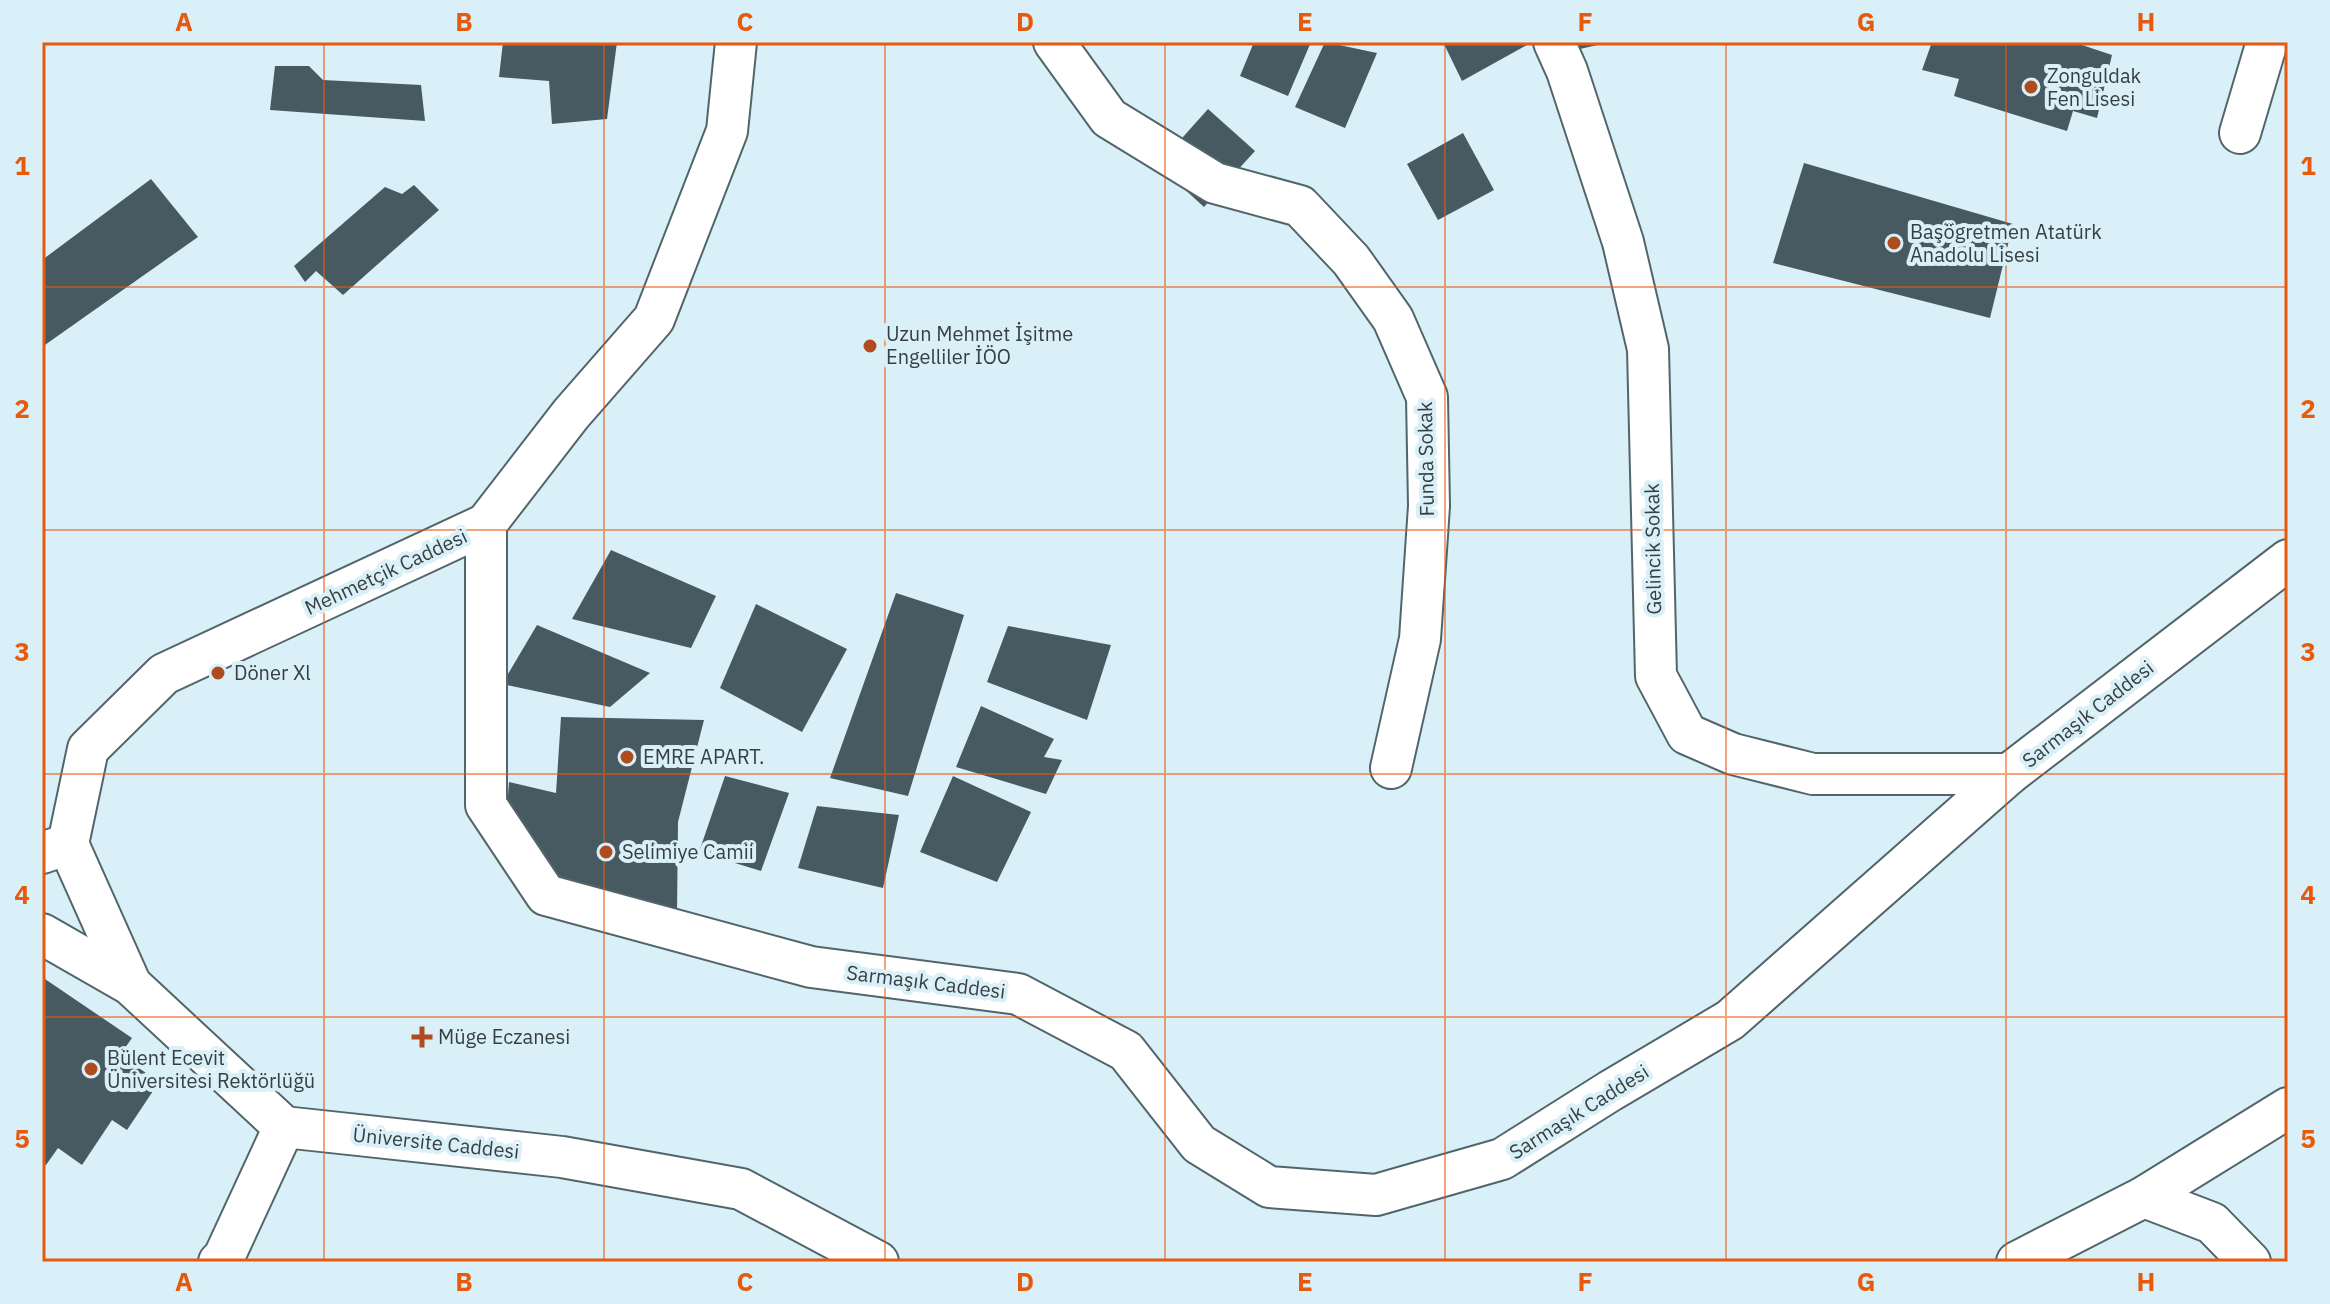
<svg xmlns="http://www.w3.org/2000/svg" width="2330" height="1304" font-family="'IBM Plex Sans',sans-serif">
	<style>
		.building { fill: #475a61 }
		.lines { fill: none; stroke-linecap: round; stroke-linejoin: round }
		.minor-casing { stroke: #52656b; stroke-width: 44 }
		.minor { stroke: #fff; stroke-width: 40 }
		.grid { fill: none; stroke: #e8590c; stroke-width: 2; stroke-opacity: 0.55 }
		.poi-dot { fill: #b04b1e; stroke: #daf0f8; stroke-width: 3 }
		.labels { text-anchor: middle; stroke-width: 8; stroke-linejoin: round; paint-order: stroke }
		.poi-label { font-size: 20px; fill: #363f42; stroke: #daf0f8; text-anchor: start }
		.street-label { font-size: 20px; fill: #363f42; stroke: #daf0f8 }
		.neatline { fill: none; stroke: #e8590c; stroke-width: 3 }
		.grid-label { font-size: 26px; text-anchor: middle; font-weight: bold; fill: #e8590c }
	</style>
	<rect width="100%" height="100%" fill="#daf0f8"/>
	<g class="building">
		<path d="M 503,42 L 617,42 L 607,119 L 552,124 L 549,81 L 499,77 Z"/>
		<path d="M 1254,42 L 1311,42 L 1288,96 L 1240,76 Z"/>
		<path d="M 1325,42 L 1377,53 L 1345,128 L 1295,107 Z"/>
		<path d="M 1443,42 L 1526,42 L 1527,45 L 1462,81 Z"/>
		<path d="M 1579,42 L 1606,42 L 1606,43 L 1580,49 Z"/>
		<path d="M 1932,42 L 2073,42 L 2112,55 L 2097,118 L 2073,111 L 2067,131 L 1954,96 L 1959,79 L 1922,70 Z"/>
		<path d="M 275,66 L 309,66 L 323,80 L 421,85 L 425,121 L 270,110 Z"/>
		<path d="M 1208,109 L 1255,151 L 1204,207 L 1158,165 Z"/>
		<path d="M 1463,133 L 1494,190 L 1438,220 L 1407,164 Z"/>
		<path d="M 1804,163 L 2013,224 L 1990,318 L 1773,263 Z"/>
		<path d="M 151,179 L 198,237 L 42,347 L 42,260 Z"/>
		<path d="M 414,185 L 439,210 L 343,295 L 316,271 L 305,282 L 294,266 L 385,187 L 402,194 Z"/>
		<path d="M 611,550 L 716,596 L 691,648 L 572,619 Z"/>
		<path d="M 896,593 L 964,615 L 908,796 L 830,778 Z"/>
		<path d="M 756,604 L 847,649 L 802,732 L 720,688 Z"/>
		<path d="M 537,625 L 650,673 L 610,707 L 502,684 Z"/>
		<path d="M 1008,626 L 1111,645 L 1087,720 L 987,682 Z"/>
		<path d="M 981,706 L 1054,739 L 1044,757 L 1062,760 L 1046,794 L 956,767 Z"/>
		<path d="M 561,717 L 704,720 L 678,822 L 677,913 L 555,881 L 507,809 L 509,782 L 556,793 Z"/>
		<path d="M 725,776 L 789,793 L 761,871 L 699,852 Z"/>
		<path d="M 953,776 L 1031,812 L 997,882 L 920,852 Z"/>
		<path d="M 817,806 L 899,815 L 883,888 L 798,868 Z"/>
		<path d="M 42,977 L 132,1038 L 120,1055 L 159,1082 L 127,1130 L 112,1120 L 82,1165 L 58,1148 L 46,1165 L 42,1163 Z"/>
	</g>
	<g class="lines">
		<g class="minor-casing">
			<g id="minor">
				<path d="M 1054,42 L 1109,118 L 1215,183 L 1300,206 L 1351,260 L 1393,319 L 1427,397 L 1429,506 L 1420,639 L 1391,768"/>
				<path d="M 1554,42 L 1567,71 L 1623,242 L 1648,349 L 1656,676 L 1687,734 L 1733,754 L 1813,774 L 2009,774"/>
				<path d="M 2240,133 L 2267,42"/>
				<path d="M 486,524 L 486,805 L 546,895 L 811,967 L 1018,994 L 1126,1051 L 1199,1144 L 1269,1187 L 1376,1195 L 1502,1159 L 1610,1091 L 1730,1020 L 2009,774 L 2288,560"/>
				<path d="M 68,844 L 131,985"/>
				<path d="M 42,853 L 68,844 L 88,749 L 164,674 L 486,524 L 571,414 L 654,319 L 727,131 L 736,42"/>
				<path d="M 42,934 L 131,985 L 284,1127 L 562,1157 L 741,1189 L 878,1262"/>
				<path d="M 2144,1197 L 2212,1223 L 2250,1262"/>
				<path d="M 219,1262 L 224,1257 L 284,1127"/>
				<path d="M 2017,1262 L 2144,1197 L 2288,1108"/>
			</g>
		</g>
		<use href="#minor" class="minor"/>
	</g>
	<path class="grid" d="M 324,42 L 324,1262M 604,42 L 604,1262M 885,42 L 885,1262M 1165,42 L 1165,1262M 1445,42 L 1445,1262M 1726,42 L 1726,1262M 2006,42 L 2006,1262M 42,287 L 2288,287M 42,530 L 2288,530M 42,774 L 2288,774M 42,1017 L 2288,1017"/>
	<g class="poi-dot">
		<circle cx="2031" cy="87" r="8"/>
		<circle cx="1894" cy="243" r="8"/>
		<circle cx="870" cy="346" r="8"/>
		<circle cx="218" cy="673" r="8"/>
		<circle cx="627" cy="757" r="8"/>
		<circle cx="606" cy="852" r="8"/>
		<path d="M418 1025h8v8h8v8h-8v8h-8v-8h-8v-8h8z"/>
		<circle cx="91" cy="1069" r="8"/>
	</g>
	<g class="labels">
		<g class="poi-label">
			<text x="2047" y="83">Zonguldak<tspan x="2047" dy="23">Fen Lisesi</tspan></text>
			<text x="1910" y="239">Başögretmen Atatürk<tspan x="1910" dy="23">Anadolu Lisesi</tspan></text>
			<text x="886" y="341">Uzun Mehmet İşitme<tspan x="886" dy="23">Engelliler İÖO</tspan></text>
			<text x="234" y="680">Döner Xl</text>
			<text x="643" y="764">EMRE APART.</text>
			<text x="622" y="859">Selimiye Camii</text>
			<text x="438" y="1044">Müge Eczanesi</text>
			<text x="107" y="1065">Bülent Ecevit<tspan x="107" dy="23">Üniversitesi Rektörlüğü</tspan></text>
		</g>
		<g class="street-label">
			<text transform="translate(1426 459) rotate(-91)" y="7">Funda Sokak</text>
			<text transform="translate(1653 549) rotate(-91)" y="7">Gelincik Sokak</text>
			<text transform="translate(386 572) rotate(-25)" y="7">Mehmetçik Caddesi</text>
			<text transform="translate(2088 714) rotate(-38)" y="7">Sarmaşık Caddesi</text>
			<text transform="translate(926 982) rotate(7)" y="7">Sarmaşık Caddesi</text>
			<text transform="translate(1579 1112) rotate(-32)" y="7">Sarmaşık Caddesi</text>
			<text transform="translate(436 1143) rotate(6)" y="7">Üniversite Caddesi</text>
		</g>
	</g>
	<rect width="2330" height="1304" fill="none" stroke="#daf0f8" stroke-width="88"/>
	<rect x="44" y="44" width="2242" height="1216" class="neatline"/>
	<g class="grid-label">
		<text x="184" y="31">A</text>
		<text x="464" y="31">B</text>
		<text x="745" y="31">C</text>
		<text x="1025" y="31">D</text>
		<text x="1305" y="31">E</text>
		<text x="1585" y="31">F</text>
		<text x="1866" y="31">G</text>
		<text x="2146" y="31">H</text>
		<text x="22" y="175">1</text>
		<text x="2308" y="175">1</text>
		<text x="22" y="418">2</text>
		<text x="2308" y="418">2</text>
		<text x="22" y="661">3</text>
		<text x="2308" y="661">3</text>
		<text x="22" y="904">4</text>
		<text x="2308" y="904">4</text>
		<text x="22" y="1148">5</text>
		<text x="2308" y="1148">5</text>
		<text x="184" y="1291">A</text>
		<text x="464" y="1291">B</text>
		<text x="745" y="1291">C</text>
		<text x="1025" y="1291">D</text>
		<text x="1305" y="1291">E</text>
		<text x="1585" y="1291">F</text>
		<text x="1866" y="1291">G</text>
		<text x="2146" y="1291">H</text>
	</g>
</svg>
